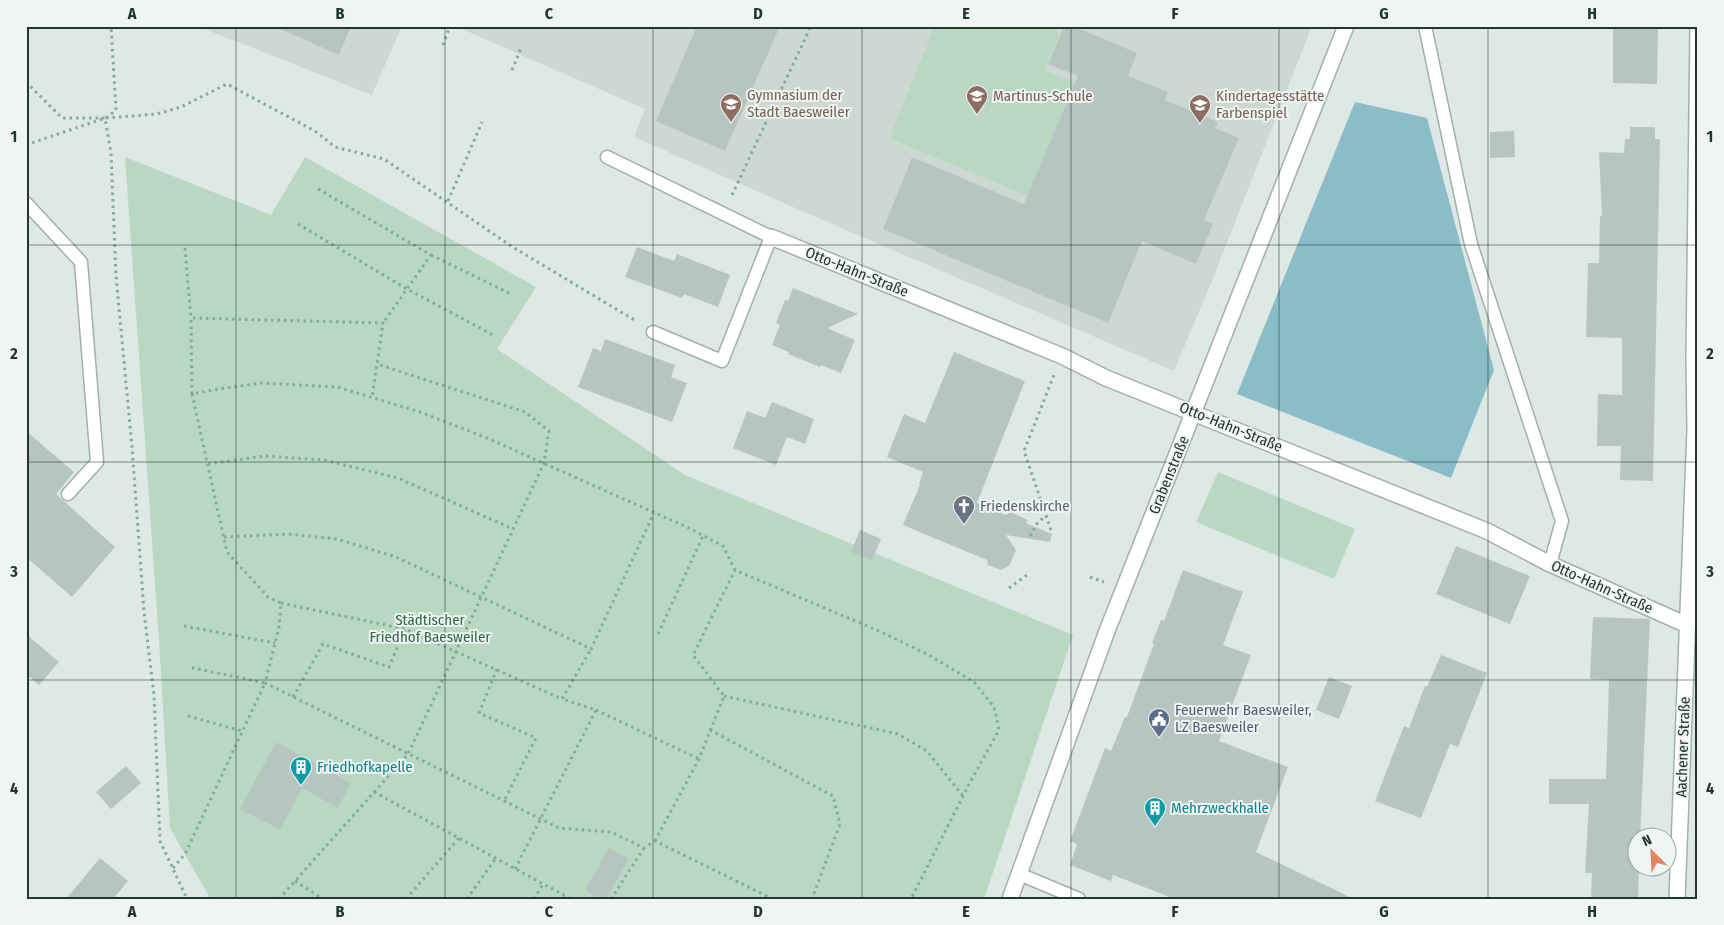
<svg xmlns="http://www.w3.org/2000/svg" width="1724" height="925" font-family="'Fira Sans Condensed',sans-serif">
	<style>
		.built { fill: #cdd8d3 }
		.green { fill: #b9d8c2 }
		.water { fill: #8bbdc9 }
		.building { fill: #b7c5c0 }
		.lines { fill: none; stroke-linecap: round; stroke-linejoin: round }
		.service-casing { stroke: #a2afab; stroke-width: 15 }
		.minor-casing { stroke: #a2afab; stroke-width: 18 }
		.secondary-casing { stroke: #9fb3ac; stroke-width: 18 }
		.path { stroke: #82a99e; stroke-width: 3; stroke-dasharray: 2.5 4; stroke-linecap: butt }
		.service { stroke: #fff; stroke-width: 12 }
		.minor { stroke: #fff; stroke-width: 15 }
		.secondary { stroke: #fff; stroke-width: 15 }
		.grid { fill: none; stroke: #213631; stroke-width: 1; stroke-opacity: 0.55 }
		.labels { text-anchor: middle; stroke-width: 4; stroke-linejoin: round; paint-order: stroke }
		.education-label { font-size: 15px; fill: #785e54; stroke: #eef5f2; text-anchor: start }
		.street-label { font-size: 15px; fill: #213631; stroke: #eef5f2 }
		.worship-label { font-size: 15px; fill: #5b616d; stroke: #eef5f2; text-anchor: start }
		.park-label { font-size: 15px; fill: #306948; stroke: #eef5f2 }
		.service-label { font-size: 15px; fill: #4e5e75; stroke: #eef5f2; text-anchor: start }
		.culture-label { font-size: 15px; fill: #0d838f; stroke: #eef5f2; text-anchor: start }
		.neatline { fill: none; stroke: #213631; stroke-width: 2 }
		.grid-label { font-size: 16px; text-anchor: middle; font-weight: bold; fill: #213631 }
	</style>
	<rect width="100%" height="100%" fill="#dee8e4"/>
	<g class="built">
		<path d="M 197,26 L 402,26 L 372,95 Z"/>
		<path d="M 455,26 L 1312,26 L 1214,276 L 1174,371 L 786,204 L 634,137 L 645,109 Z"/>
	</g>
	<g class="green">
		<path d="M 935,26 L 1044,26 L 1060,32 L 1044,70 L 1075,83 L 1028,196 L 889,138 Z"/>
		<path d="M 125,157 L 271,215 L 305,157 L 536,287 L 497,349 L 685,475 L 1073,635 L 984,899 L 210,898 L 170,828 L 159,640 Z"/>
		<path d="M 1218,472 L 1355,529 L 1334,579 L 1196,522 Z"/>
	</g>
	<path class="water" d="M 1355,102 L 1427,118 L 1494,370 L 1451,478 L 1237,394 Z"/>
	<g class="building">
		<path d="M 274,26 L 351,26 L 339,55 Z"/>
		<path d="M 697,26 L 780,26 L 725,151 L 656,121 Z"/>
		<path d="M 1064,26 L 1073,26 L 1137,53 L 1128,76 L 1168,92 L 1165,100 L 1218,122 L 1215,128 L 1239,138 L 1204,220 L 1213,224 L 1196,264 L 1142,241 L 1108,323 L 883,229 L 912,157 L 1024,204 L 1078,76 L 1048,64 Z"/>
		<path d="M 1613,26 L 1658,26 L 1657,84 L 1613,83 Z"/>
		<path d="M 1630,127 L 1655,127 L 1655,139 L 1660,139 L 1653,481 L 1620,480 L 1621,446 L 1597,446 L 1598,394 L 1622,395 L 1622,338 L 1586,337 L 1588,263 L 1599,263 L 1600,216 L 1602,216 L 1599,152 L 1624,153 L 1625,139 L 1630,139 Z"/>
		<path d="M 1514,131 L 1515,157 L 1490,158 L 1490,132 Z"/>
		<path d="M 637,247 L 674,261 L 677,254 L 730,275 L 718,307 L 684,294 L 682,298 L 625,277 Z"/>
		<path d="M 793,288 L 858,314 L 827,328 L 855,340 L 841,373 L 821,365 L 820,367 L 788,354 L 789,352 L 772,345 L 780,325 L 776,323 L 785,300 L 788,301 Z"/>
		<path d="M 605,339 L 675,365 L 671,377 L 687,383 L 672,422 L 578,387 L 593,348 L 601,351 Z"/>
		<path d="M 954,352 L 1025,381 L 977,503 L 1006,515 L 1010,512 L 1028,520 L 1026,523 L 1052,534 L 1050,542 L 1006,535 L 1016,550 L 1009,566 L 1001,570 L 988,565 L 987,560 L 903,525 L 920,485 L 919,484 L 923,472 L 887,457 L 904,414 L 925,423 Z"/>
		<path d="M 772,402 L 814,419 L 805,444 L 787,437 L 776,465 L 733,448 L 747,411 L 765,418 Z"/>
		<path d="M 26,431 L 74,472 L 56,494 L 115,547 L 72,597 L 26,557 Z"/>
		<path d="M 860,530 L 881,539 L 872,560 L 851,552 Z"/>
		<path d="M 1456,546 L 1530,576 L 1510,624 L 1436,594 Z"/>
		<path d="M 1183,570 L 1243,592 L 1223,645 L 1251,655 L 1219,741 L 1288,767 L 1256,852 L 1354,899 L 1175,899 L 1113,875 L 1111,881 L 1070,865 L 1077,844 L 1070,841 L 1105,748 L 1111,751 L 1125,717 L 1127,717 L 1154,644 L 1152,643 L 1161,620 L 1164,621 Z"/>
		<path d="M 1593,617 L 1650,619 L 1640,838 L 1636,838 L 1636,868 L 1639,868 L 1638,899 L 1591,899 L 1592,873 L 1585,873 L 1589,804 L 1549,804 L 1549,779 L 1606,779 L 1609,680 L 1590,679 Z"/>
		<path d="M 26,634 L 59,662 L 39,685 L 26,674 Z"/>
		<path d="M 1441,655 L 1487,673 L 1458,747 L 1450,744 L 1421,818 L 1375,801 L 1404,726 L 1409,728 L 1425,686 L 1427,687 Z"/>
		<path d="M 1329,677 L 1352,686 L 1339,719 L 1316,710 Z"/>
		<path d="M 276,742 L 351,783 L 338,808 L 302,788 L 280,830 L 240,809 Z"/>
		<path d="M 126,766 L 141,783 L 111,809 L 96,792 Z"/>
		<path d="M 609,848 L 629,859 L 606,899 L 600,899 L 585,890 Z"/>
		<path d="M 100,858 L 128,881 L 113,899 L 66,899 Z"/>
	</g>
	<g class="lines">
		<g class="service-casing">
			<g id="service">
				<path d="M 1425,26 L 1471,244 L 1562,521 L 1550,564"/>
				<path d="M 607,157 L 771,237 L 722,361 L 653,332"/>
				<path d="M 26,203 L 81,262 L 97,462 L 68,494"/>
				<path d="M 1019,874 L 1079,899"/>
			</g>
		</g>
		<g class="minor-casing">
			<g id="minor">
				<path d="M 771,237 L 1062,356 L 1106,378 L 1487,531 L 1550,564 L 1687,625"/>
				<path d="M 1010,899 L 1107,631 L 1346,26"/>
			</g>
		</g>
		<g class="secondary-casing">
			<path id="secondary" d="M 1677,899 L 1695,429 L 1694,360 L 1698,26"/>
		</g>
		<g class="path">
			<path d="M 443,45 L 450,26"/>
			<path d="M 512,70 L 522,46"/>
			<path d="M 26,82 L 62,118 L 105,118 L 111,153 L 116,276 L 132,447 L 144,612 L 154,695 L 160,841 L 187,899"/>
			<path d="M 106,118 L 116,110 L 111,26"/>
			<path d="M 26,145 L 105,118 L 157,114 L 181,107 L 227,84 L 315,131 L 335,147 L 384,159 L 511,246 L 636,321"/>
			<path d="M 318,189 L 431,255 L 383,323"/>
			<path d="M 732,195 L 811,26"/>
			<path d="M 448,201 L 482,122"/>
			<path d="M 298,224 L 407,289 L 493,335"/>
			<path d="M 185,248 L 191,318"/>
			<path d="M 431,255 L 513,295"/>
			<path d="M 192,394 L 191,318 L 383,323 L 372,398"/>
			<path d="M 208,464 L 265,456 L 324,460 L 398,478 L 513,529"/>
			<path d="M 1051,530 L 1024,451 L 1054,375"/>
			<path d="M 1030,536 L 1038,522 L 1046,516"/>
			<path d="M 224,537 L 288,534 L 337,539 L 396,557 L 591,649 L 654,513"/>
			<path d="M 1090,577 L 1104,582"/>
			<path d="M 1009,588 L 1027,575"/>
			<path d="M 281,603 L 405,629 L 562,699 L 591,649"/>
			<path d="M 184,626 L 275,643"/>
			<path d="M 658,634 L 703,536"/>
			<path d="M 497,669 L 479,713 L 536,738 L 504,801"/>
			<path d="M 724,696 L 898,734 L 927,751 L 963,796"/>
			<path d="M 293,697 L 323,644 L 389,667 L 405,629"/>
			<path d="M 596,710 L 699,759"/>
			<path d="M 188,716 L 242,731"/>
			<path d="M 710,730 L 833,796 L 840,824 L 812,899"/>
			<path d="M 374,792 L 571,899"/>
			<path d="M 655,841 L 699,759 L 724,696 L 693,655 L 735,570"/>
			<path d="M 173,868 L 185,854 L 265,683 L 189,667"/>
			<path d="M 515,869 L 596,710 L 562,699"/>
			<path d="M 295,881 L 323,899"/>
			<path d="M 279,899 L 408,754 L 544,463 L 549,431 L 525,412 L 377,364"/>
			<path d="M 406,899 L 459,838"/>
			<path d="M 467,899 L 496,858"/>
			<path d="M 534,899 L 543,884"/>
			<path d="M 611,899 L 644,848"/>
			<path d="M 773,899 L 655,841 L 644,848 L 611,832 L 559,828 L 265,683 L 279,627 L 281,603 L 268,597 L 227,552 L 192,394 L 212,390 L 261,383 L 337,387 L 420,412 L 487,438 L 691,529 L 723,546 L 735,570 L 879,631 L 927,654 L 974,682 L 994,707 L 999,730 L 968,786 L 911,899"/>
		</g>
		<use href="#service" class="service"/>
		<use href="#minor" class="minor"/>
		<use href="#secondary" class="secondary"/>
	</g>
	<path class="grid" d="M 236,26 L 236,899M 445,26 L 445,899M 653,26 L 653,899M 862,26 L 862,899M 1071,26 L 1071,899M 1279,26 L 1279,899M 1488,26 L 1488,899M 26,245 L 1698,245M 26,462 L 1698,462M 26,680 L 1698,680"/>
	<defs>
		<g id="school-pin" transform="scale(1.125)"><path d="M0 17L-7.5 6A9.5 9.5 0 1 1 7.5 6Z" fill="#8d6e63" stroke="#eef5f2"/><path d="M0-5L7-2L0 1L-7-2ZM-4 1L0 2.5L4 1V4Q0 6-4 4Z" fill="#fff"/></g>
		<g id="church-pin" transform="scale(1.125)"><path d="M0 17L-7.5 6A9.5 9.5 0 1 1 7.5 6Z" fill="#6b7280" stroke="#eef5f2"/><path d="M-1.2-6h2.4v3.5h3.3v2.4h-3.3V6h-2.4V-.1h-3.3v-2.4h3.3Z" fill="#fff"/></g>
		<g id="civic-pin" transform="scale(1.125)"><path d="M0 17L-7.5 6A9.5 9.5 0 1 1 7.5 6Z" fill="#5c6f8a" stroke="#eef5f2"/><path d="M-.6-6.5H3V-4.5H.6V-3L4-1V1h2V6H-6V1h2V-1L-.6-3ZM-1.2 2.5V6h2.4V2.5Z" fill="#fff"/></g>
		<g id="building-pin" transform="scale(1.125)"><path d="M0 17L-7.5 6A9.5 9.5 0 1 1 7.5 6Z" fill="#0f9aa8" stroke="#eef5f2"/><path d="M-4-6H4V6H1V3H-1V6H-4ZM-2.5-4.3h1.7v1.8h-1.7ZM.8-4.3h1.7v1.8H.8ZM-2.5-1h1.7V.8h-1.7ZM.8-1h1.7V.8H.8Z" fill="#fff"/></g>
	</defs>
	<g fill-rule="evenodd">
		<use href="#school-pin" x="977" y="96"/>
		<use href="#school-pin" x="731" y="104"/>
		<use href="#school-pin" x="1200" y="105"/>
		<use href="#church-pin" x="964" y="506"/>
		<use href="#civic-pin" x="1159" y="719"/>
		<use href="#building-pin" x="301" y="767"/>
		<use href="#building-pin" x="1155" y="808"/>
	</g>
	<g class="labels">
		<g class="education-label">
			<text x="747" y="100">Gymnasium der<tspan x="747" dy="17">Stadt Baesweiler</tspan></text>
			<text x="993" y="101">Martinus-Schule</text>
			<text x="1216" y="101">Kindertagesstätte<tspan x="1216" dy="17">Farbenspiel</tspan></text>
		</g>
		<g class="street-label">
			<text transform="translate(857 272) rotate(22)" y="5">Otto-Hahn-Straße</text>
			<text transform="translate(1231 427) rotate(22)" y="5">Otto-Hahn-Straße</text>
			<text transform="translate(1169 475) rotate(-68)" y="5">Grabenstraße</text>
			<text transform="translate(1602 587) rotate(24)" y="5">Otto-Hahn-Straße</text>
			<text transform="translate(1683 747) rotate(-88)" y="5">Aachener Straße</text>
		</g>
		<g class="worship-label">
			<text x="980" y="511">Friedenskirche</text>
		</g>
		<g class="park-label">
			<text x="430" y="625">Städtischer<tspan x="430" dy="17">Friedhof Baesweiler</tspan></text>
		</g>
		<g class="service-label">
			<text x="1175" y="715">Feuerwehr Baesweiler,<tspan x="1175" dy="17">LZ Baesweiler</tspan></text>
		</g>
		<g class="culture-label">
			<text x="317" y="772">Friedhofkapelle</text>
			<text x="1171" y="813">Mehrzweckhalle</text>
		</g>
	</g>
	<rect width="1724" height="925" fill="none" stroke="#eef5f2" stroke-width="55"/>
	<g transform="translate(1652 852) rotate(336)"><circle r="24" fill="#eef5f2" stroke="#9ca9a5"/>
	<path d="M0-4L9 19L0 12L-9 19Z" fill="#e48561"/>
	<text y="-8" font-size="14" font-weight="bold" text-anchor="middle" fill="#213631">N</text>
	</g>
	<rect x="28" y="28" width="1668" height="870" class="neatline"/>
	<g class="grid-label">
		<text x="132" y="19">A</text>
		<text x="340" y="19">B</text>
		<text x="549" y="19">C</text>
		<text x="758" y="19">D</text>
		<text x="966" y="19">E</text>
		<text x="1175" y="19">F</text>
		<text x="1384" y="19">G</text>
		<text x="1592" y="19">H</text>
		<text x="14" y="142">1</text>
		<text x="1710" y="142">1</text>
		<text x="14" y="359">2</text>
		<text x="1710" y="359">2</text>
		<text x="14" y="577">3</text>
		<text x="1710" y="577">3</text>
		<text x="14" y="794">4</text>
		<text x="1710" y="794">4</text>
		<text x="132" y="917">A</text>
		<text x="340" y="917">B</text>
		<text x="549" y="917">C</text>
		<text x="758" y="917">D</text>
		<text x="966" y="917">E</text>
		<text x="1175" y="917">F</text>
		<text x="1384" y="917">G</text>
		<text x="1592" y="917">H</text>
	</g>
</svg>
